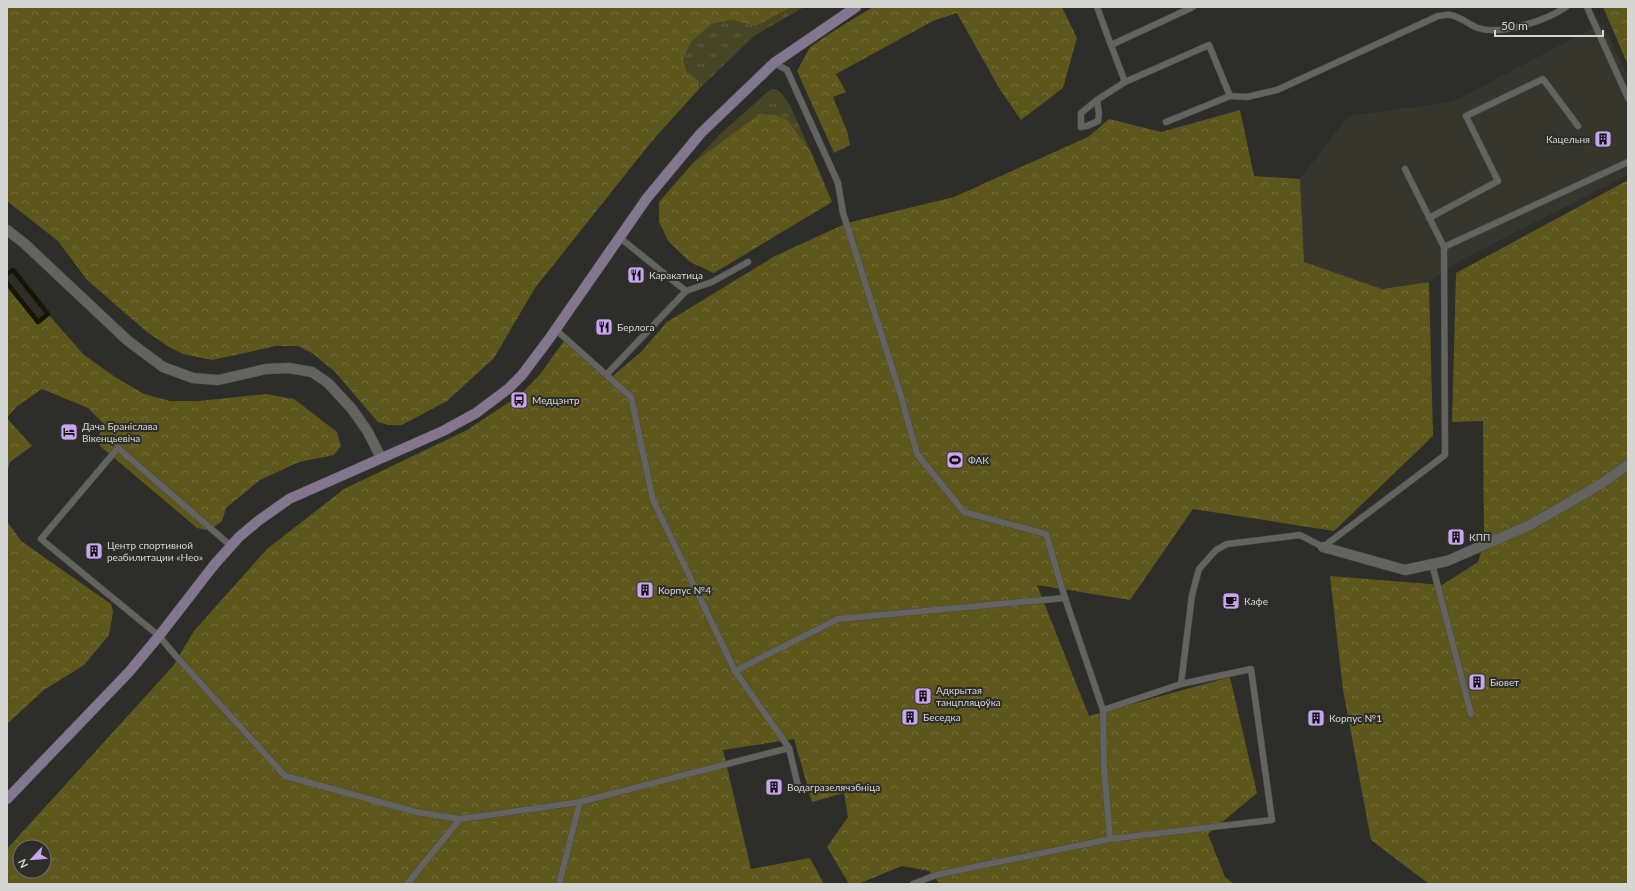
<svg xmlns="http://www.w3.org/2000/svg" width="1635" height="891" font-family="Lato,sans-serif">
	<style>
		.built { fill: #37362d }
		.grass { fill: url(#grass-tufts) }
		.forest { fill: url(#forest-crowns); fill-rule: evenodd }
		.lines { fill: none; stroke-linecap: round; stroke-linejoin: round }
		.stream { stroke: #171400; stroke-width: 4.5 }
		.lane-casing { stroke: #4b4b49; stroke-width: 7 }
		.street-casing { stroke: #4b4b49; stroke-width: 11 }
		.secondary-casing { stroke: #4b4b49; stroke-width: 11 }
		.lane { stroke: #636360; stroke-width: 6 }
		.street { stroke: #636360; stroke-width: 10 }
		.secondary { stroke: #83768e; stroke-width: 10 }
		.labels { text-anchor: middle; stroke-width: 4; stroke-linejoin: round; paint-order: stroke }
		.poi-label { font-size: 10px; fill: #d5d5d3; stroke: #2d2d2a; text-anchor: start }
	</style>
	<defs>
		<pattern id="grass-tufts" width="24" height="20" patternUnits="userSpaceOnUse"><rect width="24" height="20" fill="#484525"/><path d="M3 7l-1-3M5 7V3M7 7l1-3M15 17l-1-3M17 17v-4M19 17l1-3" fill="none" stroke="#625f44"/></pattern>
		<pattern id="forest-crowns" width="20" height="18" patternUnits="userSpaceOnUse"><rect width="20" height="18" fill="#5d571c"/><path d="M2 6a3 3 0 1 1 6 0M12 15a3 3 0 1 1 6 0" fill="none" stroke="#736e3c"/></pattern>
	</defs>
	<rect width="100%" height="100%" fill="#2d2d2a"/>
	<path class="built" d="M 1603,23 L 1628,77 L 1628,175 L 1465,258 L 1429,282 L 1382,289 L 1304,262 L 1300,179 L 1348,116 L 1452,102 Z"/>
	<g class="grass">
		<path d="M 792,7 L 804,7 L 754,36 L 699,89 L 699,81 L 687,72 L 683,59 L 691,42 L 712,24 L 731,20 L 756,26 Z"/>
		<path d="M 771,89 L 776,89 L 780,92 L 790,105 L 811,152 L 788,120 L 692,164 L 721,133 Z"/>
	</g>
	<g class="forest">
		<path d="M 7,7 L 792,7 L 756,26 L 731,20 L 712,24 L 691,42 L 683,59 L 687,72 L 699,81 L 699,89 L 652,141 L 535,288 L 494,358 L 447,401 L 402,425 L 388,425 L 378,422 L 335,372 L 312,353 L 298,346 L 276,346 L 212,360 L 183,354 L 169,347 L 147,332 L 87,280 L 58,241 L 7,201 Z"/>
		<path d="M 873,7 L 1062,7 L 1077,38 L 1063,88 L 1021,120 L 999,88 L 957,13 L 933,21 L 836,74 L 846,92 L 833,97 L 847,131 L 850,145 L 834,153 L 797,71 L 810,47 L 840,27 Z"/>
		<path d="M 1603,7 L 1628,7 L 1628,65 Z"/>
		<path d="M 1240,110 L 1254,176 L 1300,179 L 1304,262 L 1382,289 L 1429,282 L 1433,436 L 1334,531 L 1193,509 L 1130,600 L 1037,585 L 1089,716 L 1230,677 L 1257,793 L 1208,834 L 1225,877 L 1234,884 L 940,884 L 929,871 L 902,866 L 858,884 L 849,884 L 827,847 L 848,817 L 844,793 L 812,802 L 794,739 L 723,750 L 751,869 L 810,858 L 824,884 L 7,884 L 7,849 L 173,666 L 194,631 L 267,549 L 344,489 L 467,430 L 520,395 L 541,373 L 564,341 L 608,380 L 641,352 L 667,322 L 775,256 L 847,223 L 954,197 L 1088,137 L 1109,119 L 1161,132 ZM 20,847 L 44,847 L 44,871 L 20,871 Z"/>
		<path d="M 760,114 L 775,115 L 788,120 L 811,152 L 832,202 L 714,273 L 690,262 L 669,242 L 659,222 L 659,202 L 692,164 Z"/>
		<path d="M 1628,180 L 1628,884 L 1429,884 L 1371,840 L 1343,690 L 1330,576 L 1442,585 L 1478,562 L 1484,543 L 1483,421 L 1452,422 L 1456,273 Z"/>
		<path d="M 7,283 L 37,322 L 48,314 L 83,354 L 115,377 L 144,394 L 170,401 L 198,401 L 266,394 L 294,399 L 337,432 L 341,446 L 334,455 L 299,462 L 260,480 L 226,508 L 222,521 L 214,527 L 206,530 L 197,528 L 100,446 L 99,436 L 103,423 L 88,408 L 42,389 L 16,407 L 7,418 L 32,446 L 10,462 L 7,472 Z"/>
		<path d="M 7,521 L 21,541 L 111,604 L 113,612 L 109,635 L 84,665 L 44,690 L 7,724 Z"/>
	</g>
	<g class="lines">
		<path class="stream" d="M 7,274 L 13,270 L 48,314 L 38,322 L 7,283"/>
		<g class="lane-casing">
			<g id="lane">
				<path d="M 1097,7 L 1111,45"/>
				<path d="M 1193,7 L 1111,45 L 1125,82 L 1209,45 L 1230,96 L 1247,97 L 1277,90 L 1438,16 C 1442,16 1446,14 1450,15 C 1460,16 1469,25 1478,28 C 1501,36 1547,20 1566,7"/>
				<path d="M 1587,7 L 1628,98"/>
				<path d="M 774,63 L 787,70 L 838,183 L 843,213 L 901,396 L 917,454 L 964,512 L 1046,534 L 1065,598 L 1103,710 L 1104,768 L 1110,839"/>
				<path d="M 1097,100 L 1099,114 L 1098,121 L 1087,126 L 1081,127 L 1081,113 L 1097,100 L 1125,82"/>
				<path d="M 1166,122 L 1230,96"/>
				<path d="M 1405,169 L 1444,247"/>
				<path d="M 1429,218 L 1498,181 L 1466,116 L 1543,79 L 1578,126"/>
				<path d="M 686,291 L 712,282 L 748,262"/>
				<path d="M 555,329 L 631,397 L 653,500 L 735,671 L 789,748 L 799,790"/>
				<path d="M 607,374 L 686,291 L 619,237"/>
				<path d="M 231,546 L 118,448 L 41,539 L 159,636 L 175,655 L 285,776 L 416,812 L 460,819"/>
				<path d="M 1432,564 L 1471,714"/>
				<path d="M 735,671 L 838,619 L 1065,598"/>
				<path d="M 1103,710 L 1181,684 L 1192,595 L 1199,569 L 1216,550 L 1227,544 L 1300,535 L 1323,547 L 1445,455 L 1444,247 L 1628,162"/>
				<path d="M 407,884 L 460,819 L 580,802 L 789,748"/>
				<path d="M 559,884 L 580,802"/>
				<path d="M 913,884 L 936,875 L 1110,839 L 1272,820 L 1251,669 L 1181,684"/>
			</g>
		</g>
		<g class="street-casing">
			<g id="street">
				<path d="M 7,230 L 25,244 L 127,340 L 163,367 L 193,378 L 218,380 L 266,369 L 289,368 L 312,372 L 328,383 L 352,409 L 368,432 L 381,458"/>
				<path d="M 1323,547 L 1405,570 L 1447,561 L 1530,525 L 1601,484 L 1628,465"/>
			</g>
		</g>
		<g class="secondary-casing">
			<path id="secondary" d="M 7,799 L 129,672 L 159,636 L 214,565 L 239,537 L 258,521 L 289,499 L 443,431 L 476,413 L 508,389 L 522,375 L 549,339 L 647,198 L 701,133 L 774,63 L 856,7"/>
		</g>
		<use href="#lane" class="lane"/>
		<use href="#street" class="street"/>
		<use href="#secondary" class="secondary"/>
	</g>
	<defs>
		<g id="building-square" transform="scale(0.9)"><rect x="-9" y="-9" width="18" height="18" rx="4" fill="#c9a5ee" stroke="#2d2d2a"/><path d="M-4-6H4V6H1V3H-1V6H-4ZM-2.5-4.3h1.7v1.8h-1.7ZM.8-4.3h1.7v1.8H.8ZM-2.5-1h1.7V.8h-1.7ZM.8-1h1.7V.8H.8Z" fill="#111"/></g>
		<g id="restaurant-square" transform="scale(0.9)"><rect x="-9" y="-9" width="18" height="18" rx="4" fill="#c9a5ee" stroke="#2d2d2a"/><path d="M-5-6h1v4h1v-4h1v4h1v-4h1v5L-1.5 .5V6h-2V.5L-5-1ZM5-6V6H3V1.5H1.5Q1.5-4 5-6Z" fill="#111"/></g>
		<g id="bus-square" transform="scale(0.9)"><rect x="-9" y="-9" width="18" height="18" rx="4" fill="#c9a5ee" stroke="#2d2d2a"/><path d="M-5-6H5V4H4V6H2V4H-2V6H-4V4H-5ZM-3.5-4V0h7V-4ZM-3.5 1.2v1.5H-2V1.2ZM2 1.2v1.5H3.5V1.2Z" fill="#111"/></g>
		<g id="hotel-square" transform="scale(0.9)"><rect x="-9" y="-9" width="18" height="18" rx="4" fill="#c9a5ee" stroke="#2d2d2a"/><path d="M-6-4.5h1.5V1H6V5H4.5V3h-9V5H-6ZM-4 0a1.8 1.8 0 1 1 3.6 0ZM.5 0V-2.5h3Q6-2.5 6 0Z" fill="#111"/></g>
		<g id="stadium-square" transform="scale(0.9)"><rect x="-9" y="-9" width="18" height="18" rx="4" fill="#c9a5ee" stroke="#2d2d2a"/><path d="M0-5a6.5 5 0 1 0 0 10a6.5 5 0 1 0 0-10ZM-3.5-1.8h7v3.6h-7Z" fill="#111"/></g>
		<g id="cafe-square" transform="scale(0.9)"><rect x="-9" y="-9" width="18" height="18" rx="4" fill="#c9a5ee" stroke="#2d2d2a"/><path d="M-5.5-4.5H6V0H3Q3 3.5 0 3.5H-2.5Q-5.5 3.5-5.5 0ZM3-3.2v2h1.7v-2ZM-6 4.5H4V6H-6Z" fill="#111"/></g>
	</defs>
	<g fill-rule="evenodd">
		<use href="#building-square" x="1603" y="139"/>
		<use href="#restaurant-square" x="636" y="275"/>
		<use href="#restaurant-square" x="604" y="327"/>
		<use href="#bus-square" x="519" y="400"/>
		<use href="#hotel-square" x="69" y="432"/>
		<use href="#stadium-square" x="955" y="460"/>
		<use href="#building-square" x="1456" y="537"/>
		<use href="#building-square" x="94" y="551"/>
		<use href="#building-square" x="645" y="590"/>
		<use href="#cafe-square" x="1231" y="601"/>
		<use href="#building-square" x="1477" y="682"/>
		<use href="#building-square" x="923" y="696"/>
		<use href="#building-square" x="910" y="717"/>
		<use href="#building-square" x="1316" y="718"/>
		<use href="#building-square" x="774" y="787"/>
	</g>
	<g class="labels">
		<g class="poi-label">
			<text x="1590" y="143" text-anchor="end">Кацельня</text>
			<text x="649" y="279">Каракатица</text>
			<text x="617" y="331">Берлога</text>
			<text x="532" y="404">Медцэнтр</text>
			<text x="82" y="430">Дача Браніслава<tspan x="82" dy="12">Вікенцьевіча</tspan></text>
			<text x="968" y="464">ФАК</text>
			<text x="1469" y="541">КПП</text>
			<text x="107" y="549">Центр спортивной<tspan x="107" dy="12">реабилитации «Нео»</tspan></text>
			<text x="658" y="594">Корпус №4</text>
			<text x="1244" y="605">Кафе</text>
			<text x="1490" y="686">Бювет</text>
			<text x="936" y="694">Адкрытая<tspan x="936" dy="12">танцпляцоўка</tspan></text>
			<text x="923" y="721">Беседка</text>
			<text x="1329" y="722">Корпус №1</text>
			<text x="787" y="791">Водагразелячэбніца</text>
		</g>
	</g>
	<rect width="1635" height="891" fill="none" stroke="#d5d5d3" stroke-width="16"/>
	<g transform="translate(32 859) rotate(244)"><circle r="19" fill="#2d2d2a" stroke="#70706e"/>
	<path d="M0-3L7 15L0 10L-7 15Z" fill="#c9a5ee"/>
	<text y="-6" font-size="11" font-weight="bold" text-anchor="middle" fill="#d5d5d3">N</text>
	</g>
	<path d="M1495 30v6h108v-6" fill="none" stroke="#d5d5d3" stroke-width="2"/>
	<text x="1501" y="30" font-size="12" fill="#d5d5d3" stroke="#2d2d2a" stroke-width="3" paint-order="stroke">50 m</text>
</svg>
